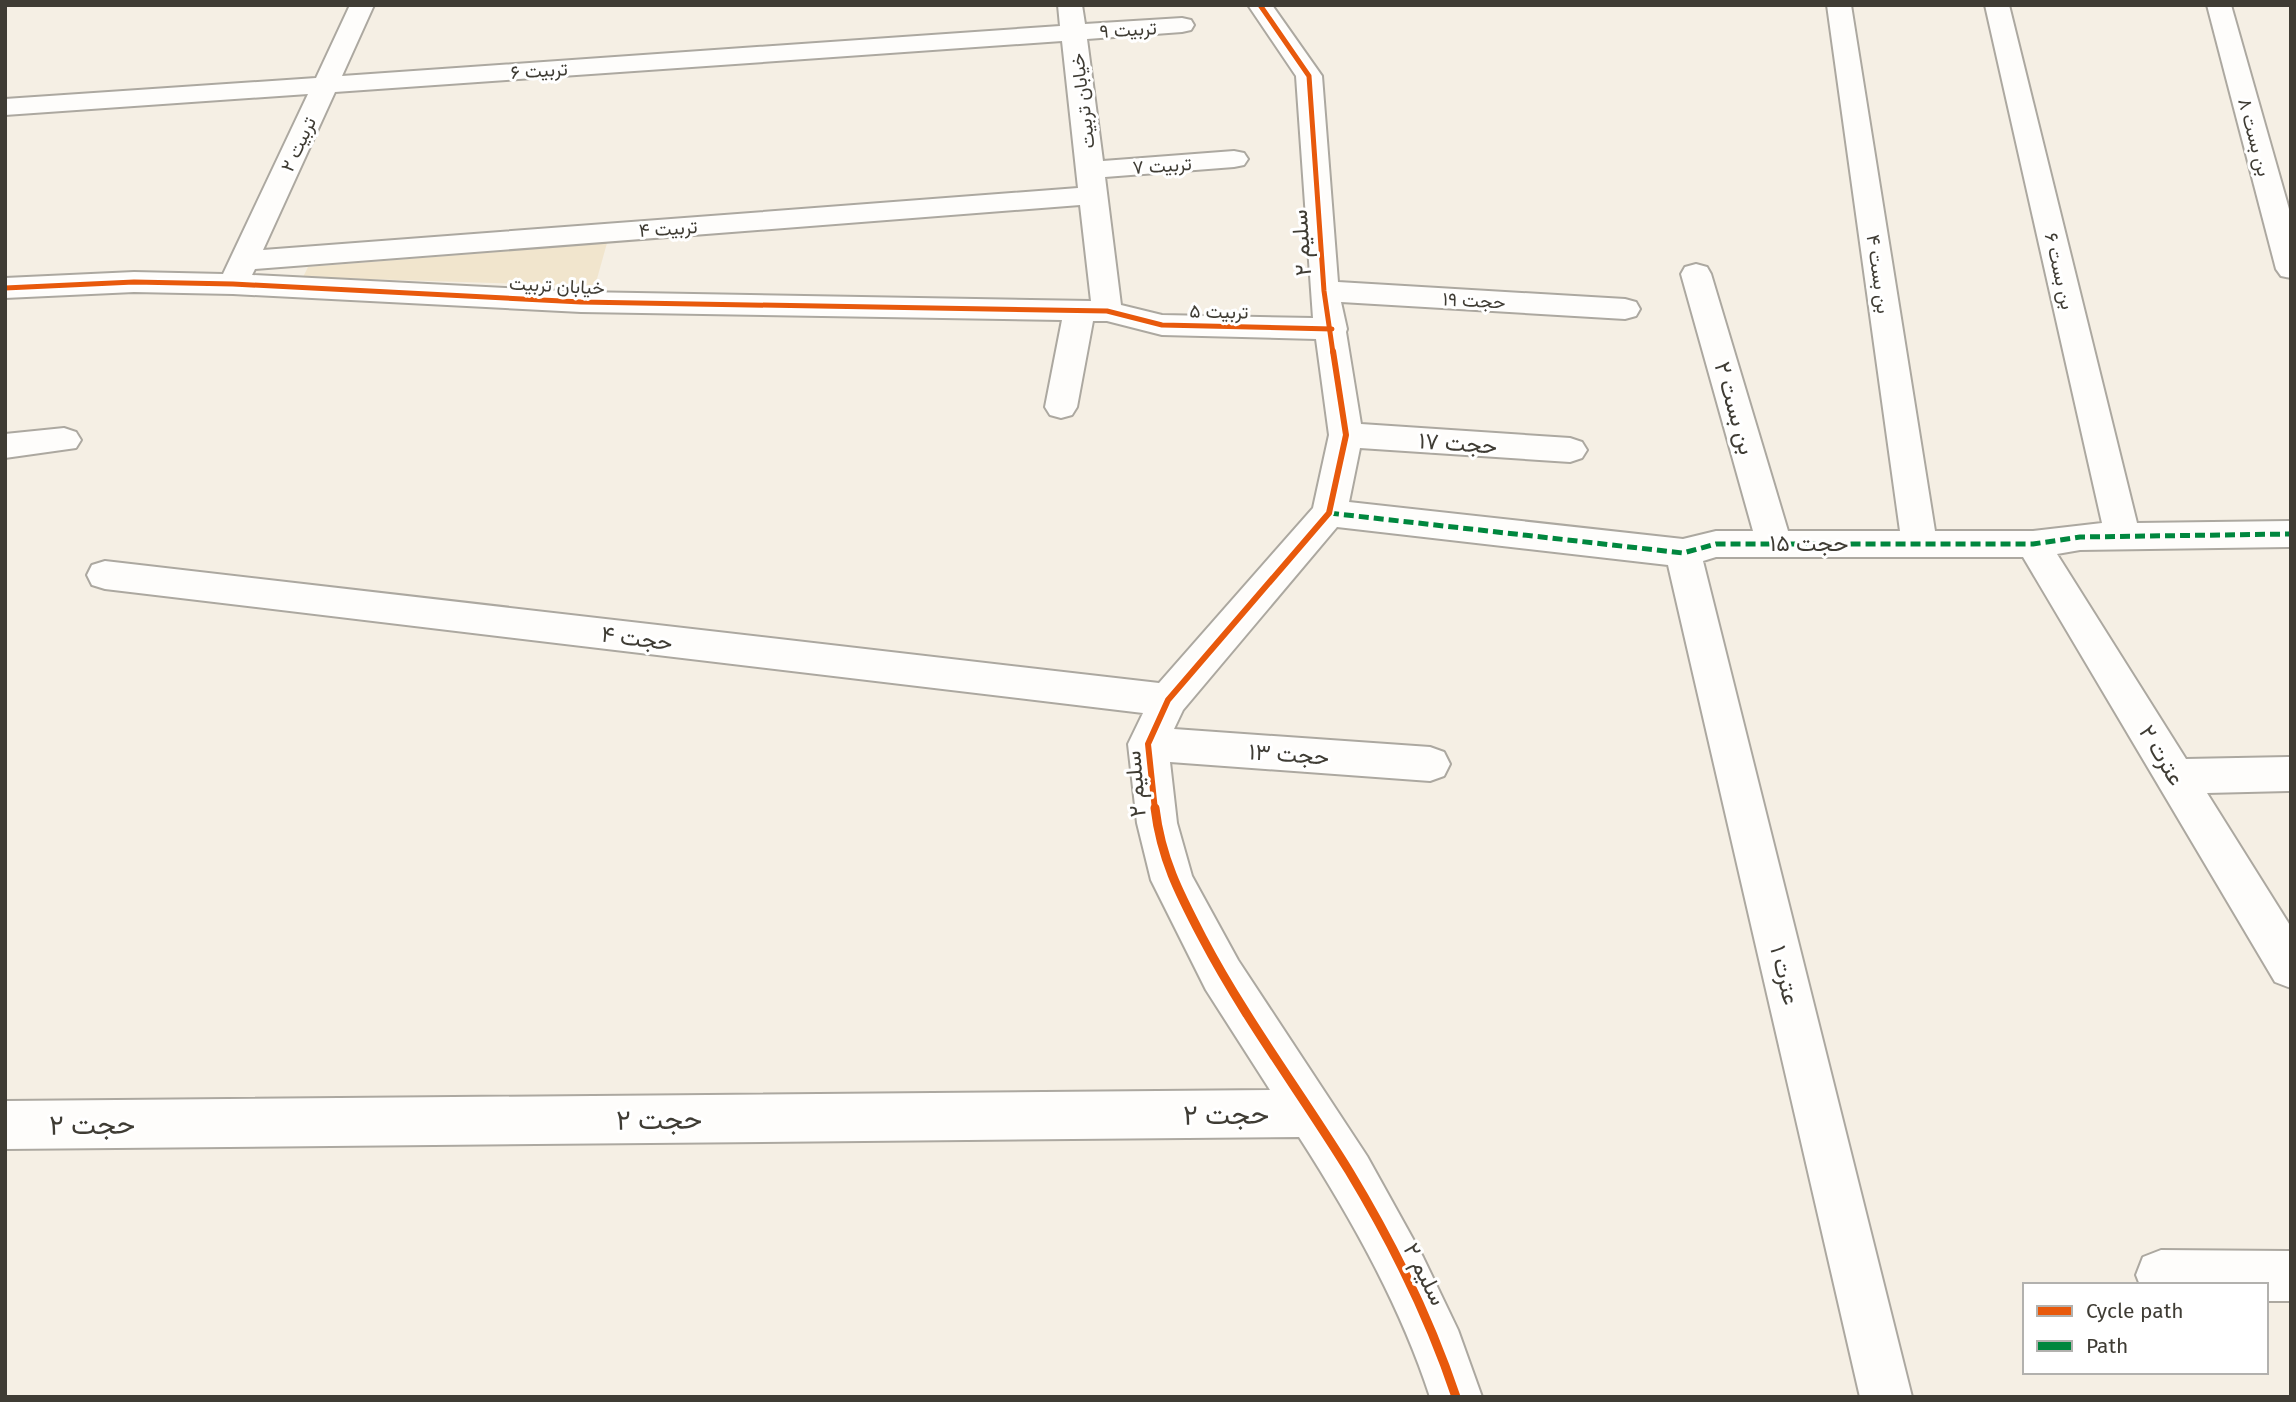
<svg xmlns="http://www.w3.org/2000/svg" width="2296" height="1402" font-family="'Fira Sans',Vazirmatn,sans-serif">
	<style>
		.green { fill: #f1e5cd }
		.lines { fill: none; stroke-linecap: round; stroke-linejoin: round }
		.minor-casing { stroke: #aca8a0; stroke-width: 4 }
		.minor { fill: #fefdfb; fill-rule: evenodd }
		.quiet { stroke: #00873e; stroke-width: 5; stroke-dasharray: 10 5; stroke-linecap: butt }
		.cycleway-far2-casing { stroke: #fff; stroke-width: 9 }
		.cycleway-far1-casing { stroke: #fff; stroke-width: 10 }
		.cycleway-casing { stroke: #fff; stroke-width: 13 }
		.cycleway-far2 { stroke: #e8590c; stroke-width: 5 }
		.cycleway-far1 { stroke: #e8590c; stroke-width: 6 }
		.cycleway { stroke: #e8590c; stroke-width: 9 }
		.labels { text-anchor: middle; stroke-width: 6; stroke-linejoin: round; paint-order: stroke }
		.far-street-label { font-size: 19px; fill: #3f3c34; stroke: #fff }
		.street-label { font-size: 23px; fill: #3f3c34; stroke: #fff }
		.near-street-label { font-size: 28px; fill: #3f3c34; stroke: #fff }
	</style>
	<rect width="100%" height="100%" fill="#f5efe4"/>
	<path class="green" d="M 607,243 L 595,286 L 303,277 L 308,267 Z"/>
	<g class="lines">
		<g class="minor-casing">
			<g id="minor">
				<path d="M 350,5 L 374,5 L 342,76 L 1060,26 L 1058,5 L 1082,5 L 1085,24 L 1182,18 L 1191,20 L 1194,25 L 1191,30 L 1182,32 L 1087,39 L 1103,161 L 1234,151 L 1244,153 L 1248,159 L 1244,165 L 1234,167 L 1105,177 L 1121,305 L 1162,315 L 1313,318 L 1296,76 L 1248,5 L 1272,5 L 1322,76 L 1338,282 L 1625,299 L 1636,302 L 1640,309 L 1636,316 L 1625,319 L 1341,302 L 1347,329 L 1346,332 L 1361,424 L 1570,438 L 1582,442 L 1587,450 L 1582,458 L 1570,462 L 1360,448 L 1349,502 L 1683,539 L 1716,531 L 1753,531 L 1681,274 L 1685,267 L 1696,264 L 1707,267 L 1711,274 L 1788,531 L 1900,531 L 1827,5 L 1851,5 L 1935,531 L 2033,531 L 2102,523 L 1985,5 L 2009,5 L 2137,523 L 2291,521 L 2291,547 L 2080,550 L 2057,554 L 2186,759 L 2291,757 L 2291,791 L 2207,793 L 2291,927 L 2291,988 L 2275,982 L 2023,557 L 1716,557 L 1703,561 L 1912,1397 L 1860,1397 L 1668,565 L 1337,527 L 1183,710 L 1174,729 L 1430,747 L 1444,752 L 1450,764 L 1444,776 L 1430,781 L 1170,762 L 1177,823 L 1192,876 L 1238,960 L 1367,1156 L 1423,1257 L 1458,1330 L 1482,1397 L 1430,1397 C 1400,1305 1351,1218 1299,1137 L 5,1149 L 5,1101 L 1270,1090 L 1206,990 L 1151,880 L 1137,823 L 1128,744 L 1143,713 L 105,589 L 92,585 L 87,575 L 92,565 L 105,561 L 1159,683 L 1313,508 L 1329,435 L 1316,339 L 1162,335 L 1107,321 L 1093,321 L 1077,407 L 1072,415 L 1061,418 L 1050,415 L 1045,407 L 1062,320 L 581,312 L 233,294 L 134,292 L 5,298 L 5,278 L 134,272 L 223,274 L 308,94 L 5,115 L 5,99 L 316,78 ZM 1062,41 L 1078,188 L 263,250 L 335,92 ZM 1080,205 L 1091,301 L 581,292 L 252,275 L 255,269 Z"/>
				<path d="M 2207,5 L 2231,5 L 2291,216 L 2291,278 L 2281,276 L 2276,269 Z"/>
				<path d="M 64,428 L 76,432 L 81,440 L 76,448 L 5,458 L 5,434 Z"/>
				<path d="M 2161,1250 L 2291,1251 L 2291,1301 L 2266,1301 L 2266,1285 L 2140,1285 L 2136,1275 L 2143,1257 Z"/>
			</g>
		</g>
		<use href="#minor" class="minor"/>
		<path class="quiet" d="M 1329,513 L 1683,553 L 1716,544 L 2033,544 L 2080,537 L 2291,534"/>
		<g class="cycleway-far2-casing">
			<g id="cycleway-far2">
				<path d="M 1260,5 L 1309,76 L 1324,291 L 1333,353"/>
				<path d="M 5,288 L 134,282 L 233,284 L 581,302 L 1107,311 L 1162,325 L 1332,329"/>
			</g>
		</g>
		<g class="cycleway-far1-casing">
			<path id="cycleway-far1" d="M 1155,810 L 1148,744 L 1168,700 L 1329,513 L 1346,435 L 1333,351"/>
		</g>
		<g class="cycleway-casing">
			<path id="cycleway" d="M 1155,808 C 1161,858 1179,893 1202,937 C 1245,1019 1301,1093 1349,1171 C 1392,1242 1430,1319 1456,1397"/>
		</g>
		<use href="#cycleway-far2" class="cycleway-far2"/>
		<use href="#cycleway-far1" class="cycleway-far1"/>
		<use href="#cycleway" class="cycleway"/>
	</g>
	<g class="labels">
		<g class="far-street-label">
			<text transform="translate(1128 29) rotate(-4)" y="7">تربیت ۹</text>
			<text transform="translate(539 70) rotate(-4)" y="7">تربیت ۶</text>
			<text transform="translate(1082 101) rotate(-97)" y="7">خیابان تربیت</text>
			<text transform="translate(2255 137) rotate(75)" y="7">بن بست ۸</text>
			<text transform="translate(298 144) rotate(-65)" y="7">تربیت ۲</text>
			<text transform="translate(1162 165) rotate(-4)" y="7">تربیت ۷</text>
			<text transform="translate(668 228) rotate(-4)" y="7">تربیت ۴</text>
			<text transform="translate(2060 271) rotate(77)" y="7">بن بست ۶</text>
			<text transform="translate(1879 274) rotate(82)" y="7">بن بست ۴</text>
			<text transform="translate(557 285) rotate(3)" y="7">خیابان تربیت</text>
			<text transform="translate(1474 300) rotate(3)" y="7">حجت ۱۹</text>
			<text transform="translate(1219 311) rotate(1)" y="7">تربیت ۵</text>
		</g>
		<g class="street-label">
			<text transform="translate(1301 243) rotate(-94)" y="8">سلیم ۲</text>
			<text transform="translate(1735 408) rotate(74)" y="8">بن بست ۲</text>
			<text transform="translate(1458 443) rotate(4)" y="8">حجت ۱۷</text>
			<text x="1809" y="551">حجت ۱۵</text>
			<text transform="translate(637 638) rotate(7)" y="8">حجت ۴</text>
			<text transform="translate(1289 754) rotate(4)" y="8">حجت ۱۳</text>
			<text transform="translate(2162 755) rotate(59)" y="8">عترت ۲</text>
			<text transform="translate(1135 784) rotate(-95)" y="8">سلیم ۲</text>
			<text transform="translate(1785 975) rotate(76)" y="8">عترت ۱</text>
			<text transform="translate(1425 1274) rotate(63)" y="8">سلیم ۲</text>
		</g>
		<g class="near-street-label">
			<text transform="translate(1226 1114) rotate(-1)" y="10">حجت ۲</text>
			<text transform="translate(659 1119) rotate(-1)" y="10">حجت ۲</text>
			<text transform="translate(92 1124) rotate(-1)" y="10">حجت ۲</text>
		</g>
	</g>
	<rect width="2296" height="1402" fill="none" stroke="#3f3c34" stroke-width="14"/>
	<rect x="2023" y="1283" width="245" height="91" fill="#ffffff" stroke="#b2b1ae" stroke-width="2"/>
	<rect x="2037" y="1306" width="35" height="10" fill="#e8590c" stroke="#b2b1ae" stroke-width="2"/>
	<text x="2086" y="1318" font-size="21" fill="#3f3c34">Cycle path</text>
	<rect x="2037" y="1341" width="35" height="10" fill="#00873e" stroke="#b2b1ae" stroke-width="2"/>
	<text x="2086" y="1353" font-size="21" fill="#3f3c34">Path</text>
</svg>
